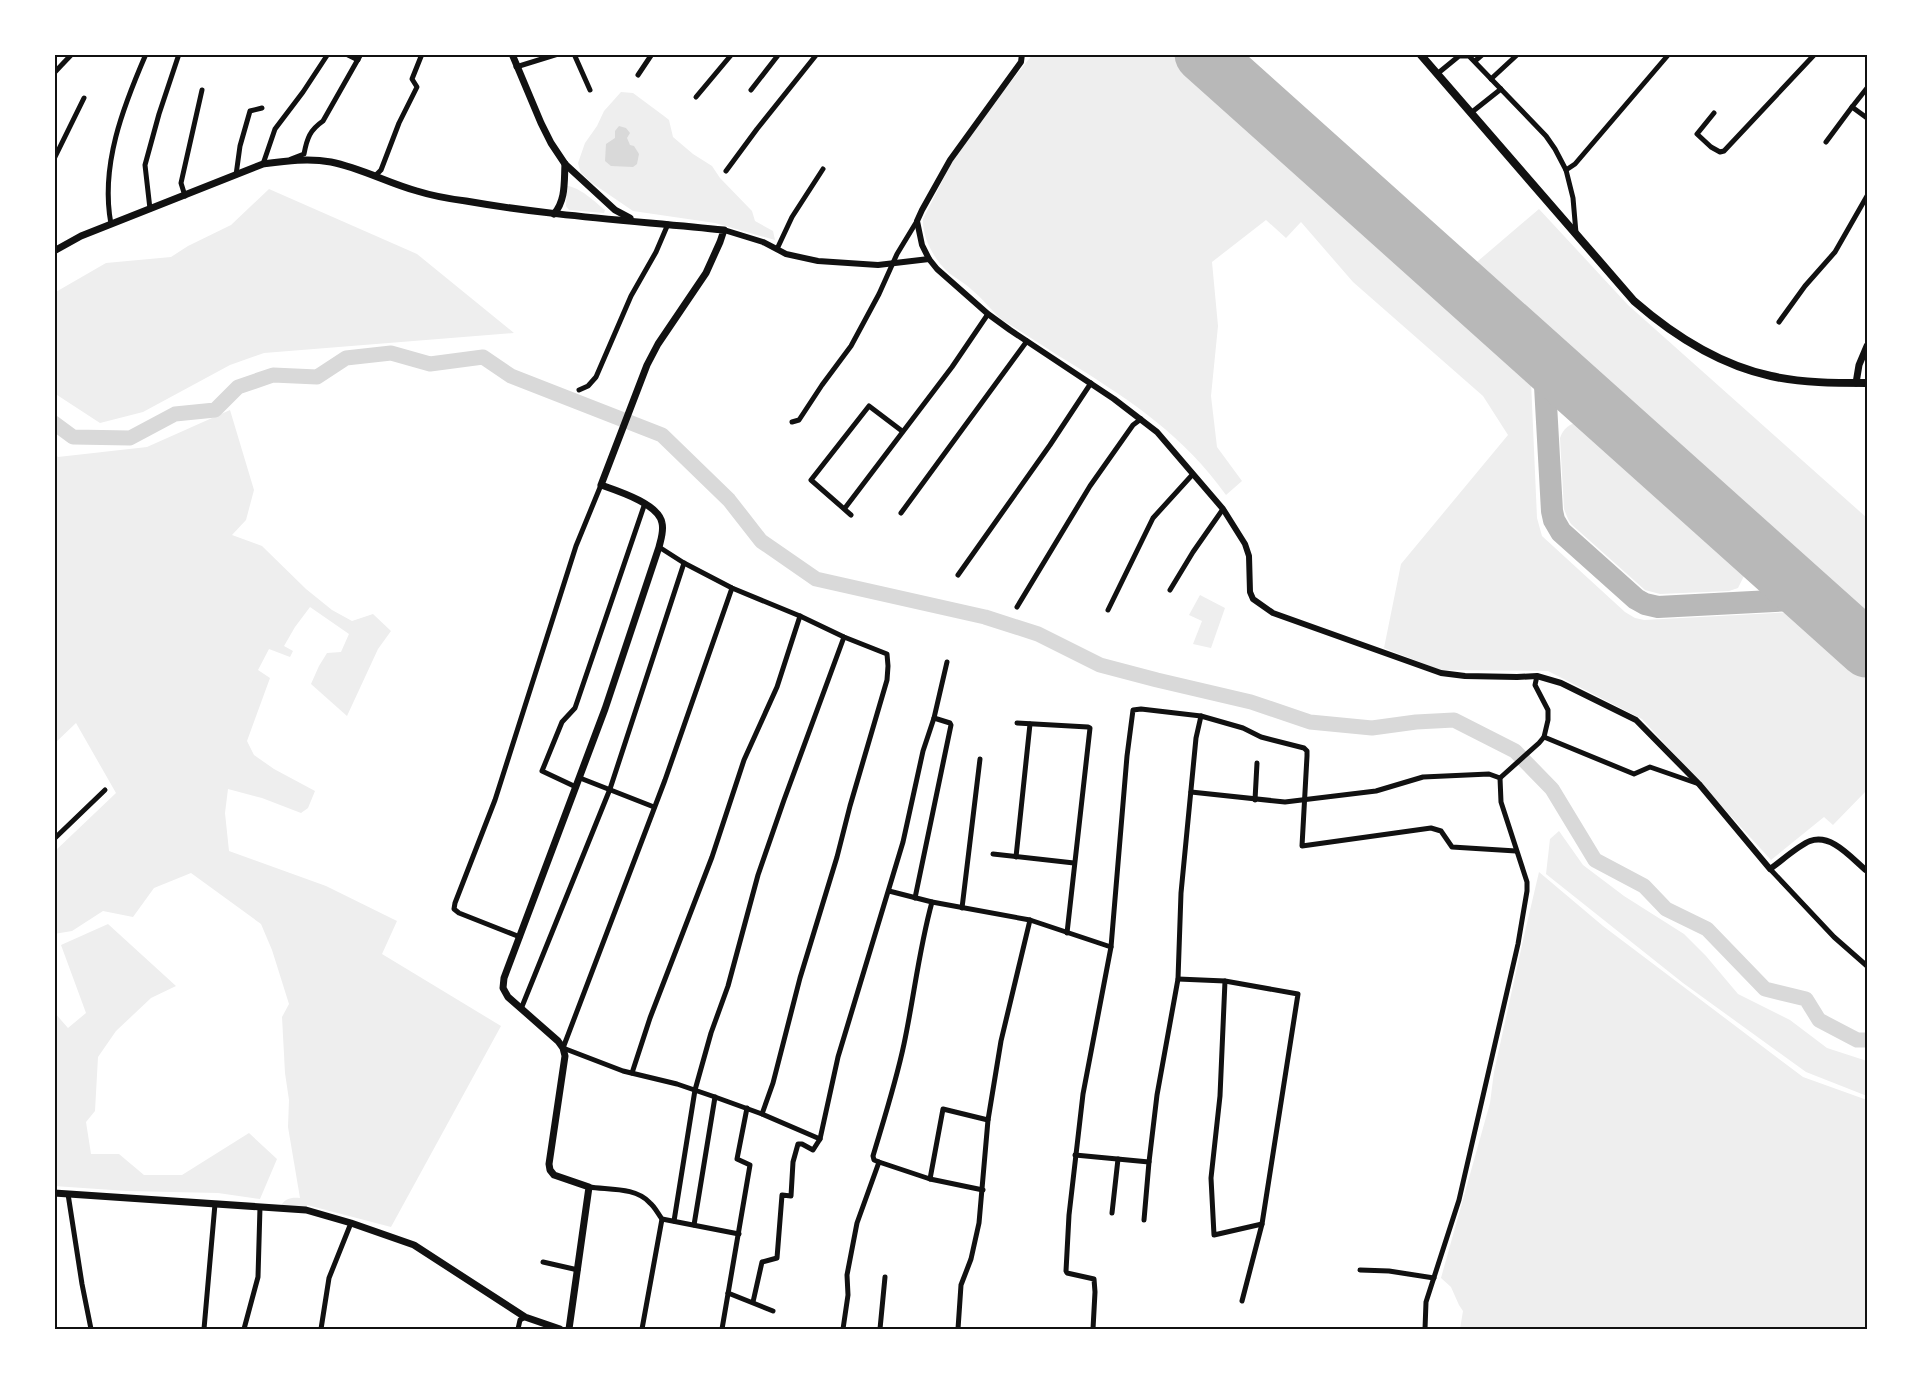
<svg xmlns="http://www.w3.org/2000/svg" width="1921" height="1383" font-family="Bitter,serif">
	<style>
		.green { fill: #eee }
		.water { fill: #d9d9d9 }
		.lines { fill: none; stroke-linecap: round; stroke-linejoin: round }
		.river { stroke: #d9d9d9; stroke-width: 15 }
		.taxiway { stroke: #b8b8b8; stroke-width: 22 }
		.runway { stroke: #b8b8b8; stroke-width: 57 }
		.minor { stroke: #111; stroke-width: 5 }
		.tertiary { stroke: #111; stroke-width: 6 }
		.secondary { stroke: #111; stroke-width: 7 }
		.trunk { stroke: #111; stroke-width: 8 }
		.neatline { fill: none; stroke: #111; stroke-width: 2 }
	</style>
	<rect width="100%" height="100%" fill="#fff"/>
	<g class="green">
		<path d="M 1033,54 L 1172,54 L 1531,381 L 1537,518 L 1542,536 L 1625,612 L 1635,618 L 1644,620 L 1792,612 L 1867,679 L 1867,790 L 1833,825 L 1824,817 L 1771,860 L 1642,719 L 1548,671 L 1440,670 L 1384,648 L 1401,564 L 1508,435 L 1483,396 L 1353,282 L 1301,222 L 1286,238 L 1266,220 L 1212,262 L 1218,326 L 1211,396 L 1217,447 L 1242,481 L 1226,495 C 1184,436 1133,402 1072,364 C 1049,350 1026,334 1002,320 C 991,310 983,299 972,290 C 965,283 957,279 949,273 C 935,261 922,238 923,219 L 951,164 L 990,108 Z"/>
		<path d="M 621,92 L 633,93 L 664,116 L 669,120 L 673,137 L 693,154 L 712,166 L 720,178 L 752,211 L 755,221 L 773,231 L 775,240 L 715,223 L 633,211 L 592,183 L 581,173 L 579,167 L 578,163 L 585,143 L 597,126 L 604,111 Z"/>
		<path d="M 567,186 C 580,187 595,202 605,210 L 604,213 L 569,210 L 566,206 Z"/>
		<path d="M 269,189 L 417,254 L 514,333 L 264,353 L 230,365 L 143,412 L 100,423 L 54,393 L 54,293 L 106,263 L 171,257 L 188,246 L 231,225 Z"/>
		<path d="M 1539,209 L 1628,305 L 1867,518 L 1867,621 L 1471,267 Z"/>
		<path d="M 230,410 L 254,490 L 246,520 L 232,535 L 262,546 L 306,589 L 332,610 L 352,621 L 373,614 L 391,631 L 378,649 L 347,716 L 311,684 L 319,666 L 327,653 L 341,652 L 349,634 L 310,607 L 295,627 L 284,646 L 293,651 L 290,657 L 269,649 L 258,670 L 270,678 L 247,741 L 254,755 L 274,769 L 315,791 L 308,808 L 301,813 L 262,798 L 228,789 L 225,813 L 229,851 L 326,886 L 397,921 L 382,954 L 501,1026 L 391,1227 L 307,1205 L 307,1208 L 281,1206 C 285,1198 292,1197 300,1198 L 288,1127 L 289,1100 L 285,1073 L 282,1017 L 289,1004 L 272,950 L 261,924 L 191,873 L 154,888 L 133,917 L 103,911 L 72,931 L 54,934 L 54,852 L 116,793 L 76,723 L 54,744 L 54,453 L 58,457 L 147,447 Z"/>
		<path d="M 1579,422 L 1586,423 L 1741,562 L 1744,576 L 1738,588 L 1729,591 L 1660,594 L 1645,590 L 1571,524 L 1568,519 L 1564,509 L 1560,438 C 1563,429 1570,423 1579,422 Z"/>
		<path d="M 1200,595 L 1225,608 L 1211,648 L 1193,644 L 1202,621 L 1189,615 Z"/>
		<path d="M 1559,831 L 1583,865 L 1624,896 L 1684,934 L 1706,956 L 1738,994 L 1790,1020 L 1827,1048 L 1867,1061 L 1867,1096 L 1806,1072 L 1683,983 L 1546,874 L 1550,839 Z"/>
		<path d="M 1539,872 L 1603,926 L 1803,1077 L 1867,1100 L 1867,1329 L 1460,1329 L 1463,1311 L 1459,1305 L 1451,1287 L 1441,1278 L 1490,1103 L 1494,1072 L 1524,936 Z"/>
		<path d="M 108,924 L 176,986 L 151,998 L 116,1031 L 98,1057 L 95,1111 L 86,1122 L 91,1154 L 119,1154 L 144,1175 L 182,1175 L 249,1133 L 277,1159 L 260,1199 L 218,1193 L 127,1191 L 54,1186 L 54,1012 L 68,1028 L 86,1013 L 61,945 Z"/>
	</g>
	<path class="water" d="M 619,126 L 626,128 L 630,133 L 627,138 L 630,145 L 634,146 L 639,154 L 637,164 L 633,167 L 611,166 L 605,161 L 606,144 L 615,138 L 615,131 Z"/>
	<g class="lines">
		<path class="river" d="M 54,423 L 73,437 L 130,438 L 175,414 L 215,410 L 238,387 L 273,375 L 317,377 L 346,358 L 391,353 L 430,364 L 483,357 L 511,376 L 662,435 L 729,500 L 761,541 L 816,579 L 985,617 L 1038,634 L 1100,665 L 1157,680 L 1251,702 L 1310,722 L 1372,728 L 1416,722 L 1454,720 L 1515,751 L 1552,789 L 1595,860 L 1644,886 L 1666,909 L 1707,929 L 1765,989 L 1806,999 L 1819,1020 L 1857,1040 L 1867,1040"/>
		<path class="taxiway" d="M 1534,350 L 1541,364 L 1545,386 L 1552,511 L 1554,520 L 1561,532 L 1636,599 L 1645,604 L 1658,607 L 1792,600 L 1811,603 L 1820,607"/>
		<path class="runway" d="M 1203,54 L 1867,649"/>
		<g class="minor">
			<path d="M 346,54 L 358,60"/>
			<path d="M 574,54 L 590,90"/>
			<path d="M 1475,61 L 1483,54"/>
			<path d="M 516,67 L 558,54"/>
			<path d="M 54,73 L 72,54"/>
			<path d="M 1437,74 L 1459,56 L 1469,56 L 1546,136 L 1555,149 L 1566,170 L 1573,198 L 1576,233"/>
			<path d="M 638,75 L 652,54"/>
			<path d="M 1491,79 L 1518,54"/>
			<path d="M 751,90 L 779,54"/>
			<path d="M 696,97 L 732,54"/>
			<path d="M 1852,107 L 1867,88"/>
			<path d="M 1472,112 L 1501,89"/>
			<path d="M 1714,113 L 1697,134 L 1711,147 L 1720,152 L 1724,151 L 1815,54"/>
			<path d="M 1826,142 L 1852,107 L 1867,118"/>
			<path d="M 54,159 L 84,98"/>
			<path d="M 291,159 L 304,154 C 307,138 310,130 323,121 L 361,54"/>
			<path d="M 263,164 L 275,129 L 303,92 L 328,54"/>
			<path d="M 1566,170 L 1575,164 L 1669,54"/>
			<path d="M 726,171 L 757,129 L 817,54"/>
			<path d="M 236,175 L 240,146 L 250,111 L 262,108"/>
			<path d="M 376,175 L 381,170 L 399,123 L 417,87 L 412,79 L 422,54"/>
			<path d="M 185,196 L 181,183 L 202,90"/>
			<path d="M 150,209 L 145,165 L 159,114 L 179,54"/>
			<path d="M 111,224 C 100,166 123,107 146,54"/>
			<path d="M 777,249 L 792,217 L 823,169"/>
			<path d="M 1779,322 L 1805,286 L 1835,252 L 1867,196"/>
			<path d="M 579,390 L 588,386 L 596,377 L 631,296 L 656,252 L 668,224"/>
			<path d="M 792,422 L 799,420 L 822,385 L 851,346 L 879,294 L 897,254 L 917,221"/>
			<path d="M 845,508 L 952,367 L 988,314"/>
			<path d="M 901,513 L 1027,341"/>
			<path d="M 851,515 L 811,480 L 869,406 L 902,431"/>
			<path d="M 659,547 L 684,563 L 732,588 L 800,616 L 844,637 L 887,654 L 888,666 L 887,680 L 850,806 L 837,857 L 800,978 L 773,1083 L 762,1114"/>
			<path d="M 958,575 L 1050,445 L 1091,383"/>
			<path d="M 732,588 L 665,780 L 563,1048 L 623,1071 L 677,1084 L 715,1097 L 762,1114 L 820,1139"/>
			<path d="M 1170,590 L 1193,552 L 1223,509"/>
			<path d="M 1017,607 L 1090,486 L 1133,425 L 1141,419"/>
			<path d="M 1108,610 L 1153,518 L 1193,474"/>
			<path d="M 1017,723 L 1088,727 L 1090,728 L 1067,933"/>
			<path d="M 1544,737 L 1634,774 L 1650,767 L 1699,784"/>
			<path d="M 580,778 L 654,807"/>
			<path d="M 1500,778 L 1539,743 L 1544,737 L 1548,720 L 1548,710 L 1535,685 L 1537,676"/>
			<path d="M 576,787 L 542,771 L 562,722 L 575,708 L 645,503"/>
			<path d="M 1191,792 L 1285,802 L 1376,791 L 1423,777 L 1489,774 L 1500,778 L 1501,802 L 1527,882 L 1527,891 L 1518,944 L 1459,1200 L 1426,1302 L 1425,1329"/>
			<path d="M 1255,800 L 1257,763"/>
			<path d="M 54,839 L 105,790"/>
			<path d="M 993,854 L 1074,863"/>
			<path d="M 1016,857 L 1030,724"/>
			<path d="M 1770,869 L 1834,937 L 1867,966"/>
			<path d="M 889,891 L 932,902 L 1030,920 L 1111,947"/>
			<path d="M 915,898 L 951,725 L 950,723 L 934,718"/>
			<path d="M 962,908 L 980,759"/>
			<path d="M 520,937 L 459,913 L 454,909 L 455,903 L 495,800 L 576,546 L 601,485"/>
			<path d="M 1178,979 L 1225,981 L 1298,994 L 1262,1224 L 1242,1301"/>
			<path d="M 1225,981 L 1220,1096 L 1211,1178 L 1214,1235 L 1262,1224"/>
			<path d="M 521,1009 L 610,789 L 684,563"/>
			<path d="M 632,1073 L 650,1018 L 712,857 L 744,760 L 777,687 L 800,616"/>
			<path d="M 1075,1155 L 1149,1162"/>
			<path d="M 879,1162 L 930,1179 L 983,1190"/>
			<path d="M 930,1179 L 943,1109 L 988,1120"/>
			<path d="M 589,1187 C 609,1190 636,1187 650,1203 C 655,1207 658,1214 662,1219 L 739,1234"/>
			<path d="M 68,1194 L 82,1284 L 91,1329"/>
			<path d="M 1112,1213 L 1118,1159"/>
			<path d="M 1144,1220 L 1149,1162 L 1157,1095 L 1178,979 L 1181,893 L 1196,738 L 1201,716"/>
			<path d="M 674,1221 L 695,1090 L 711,1033 L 728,986 L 758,875 L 784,800 L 844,637"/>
			<path d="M 694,1225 L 715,1097"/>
			<path d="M 543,1262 L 578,1270"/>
			<path d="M 1360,1270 L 1389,1271 L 1434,1278"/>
			<path d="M 728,1293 L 773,1311"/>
			<path d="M 753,1302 L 762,1262 L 777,1258 L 782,1195 L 791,1196 L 793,1162 L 798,1144 L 802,1144 L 813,1150 L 820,1139 L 838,1057 L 903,842 L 923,751 L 934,718 L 947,662"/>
			<path d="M 204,1329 L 215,1204"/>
			<path d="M 244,1329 L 258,1277 L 260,1207"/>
			<path d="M 321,1329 L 329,1278 L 351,1223"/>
			<path d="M 518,1329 L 520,1320 L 525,1317"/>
			<path d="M 642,1329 L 662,1219"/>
			<path d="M 722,1329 L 750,1165 L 737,1159 L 747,1108"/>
			<path d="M 843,1329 L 848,1295 L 847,1275 L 857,1223 L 879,1162 L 874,1160 L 873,1156 C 884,1119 896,1082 904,1044 C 914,997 919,949 932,902"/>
			<path d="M 880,1329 L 885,1277"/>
			<path d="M 958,1329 L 961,1285 L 971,1259 L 979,1223 L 988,1120 L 1001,1041 L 1030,920"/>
			<path d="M 1093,1329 L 1095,1292 L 1094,1279 L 1067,1273 L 1066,1271 L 1069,1215 L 1083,1094 L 1111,947 L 1127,756 L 1133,710 L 1141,709 L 1201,716 L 1243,728 L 1261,737 L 1304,748 L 1307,751 L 1307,756 L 1302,846 L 1431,828 L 1441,831 L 1452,847 L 1516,851"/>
		</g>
		<g class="tertiary">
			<path d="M 1022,54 L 1021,62 L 950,160 L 922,210 L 917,221 L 922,245 L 929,259 L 937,269 L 988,314 L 1010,330 L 1114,399 L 1157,432 L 1223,509 L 1245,544 L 1249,556 L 1250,592 L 1253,599 L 1273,613 L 1441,673 L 1465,676 L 1517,677 L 1537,676 L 1561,683 L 1636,720 L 1699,784 L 1770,869 C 1780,862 1799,845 1810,841 C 1832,833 1852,859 1867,871"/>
			<path d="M 724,230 L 763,242 L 786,254 L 818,261 L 878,265 L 929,259"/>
		</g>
		<g class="secondary">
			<path d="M 512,54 L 541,123 L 551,143 L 565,164 L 615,210 L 630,218"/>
			<path d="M 554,214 C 566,200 564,182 565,164"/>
			<path d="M 54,251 L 81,236 L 263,164 C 286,161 308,158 331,162 C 361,168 388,183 417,191 C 433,196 450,199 466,201 C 551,216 638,221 724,230 L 720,242 L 706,273 L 658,344 L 647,365 L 601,485 C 618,491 659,504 662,523 C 664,531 661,539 659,547 L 605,709 L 504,978 L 503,988 L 508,997 L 558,1041 L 563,1048 L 565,1056 L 549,1164 L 550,1170 L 554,1175 L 589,1187 L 569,1329"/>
			<path d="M 1856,383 L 1859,365 L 1867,346"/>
			<path d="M 54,1193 L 306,1210 L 351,1223 L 414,1245 L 525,1317 L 560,1329"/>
		</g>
		<path class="trunk" d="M 1420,54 L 1634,301 C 1673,335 1720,365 1771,376 C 1802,383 1835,383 1867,383"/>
	</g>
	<rect width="1921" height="1383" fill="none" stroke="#ffffff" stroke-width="111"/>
	<rect x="56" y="56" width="1810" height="1272" class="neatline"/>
</svg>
